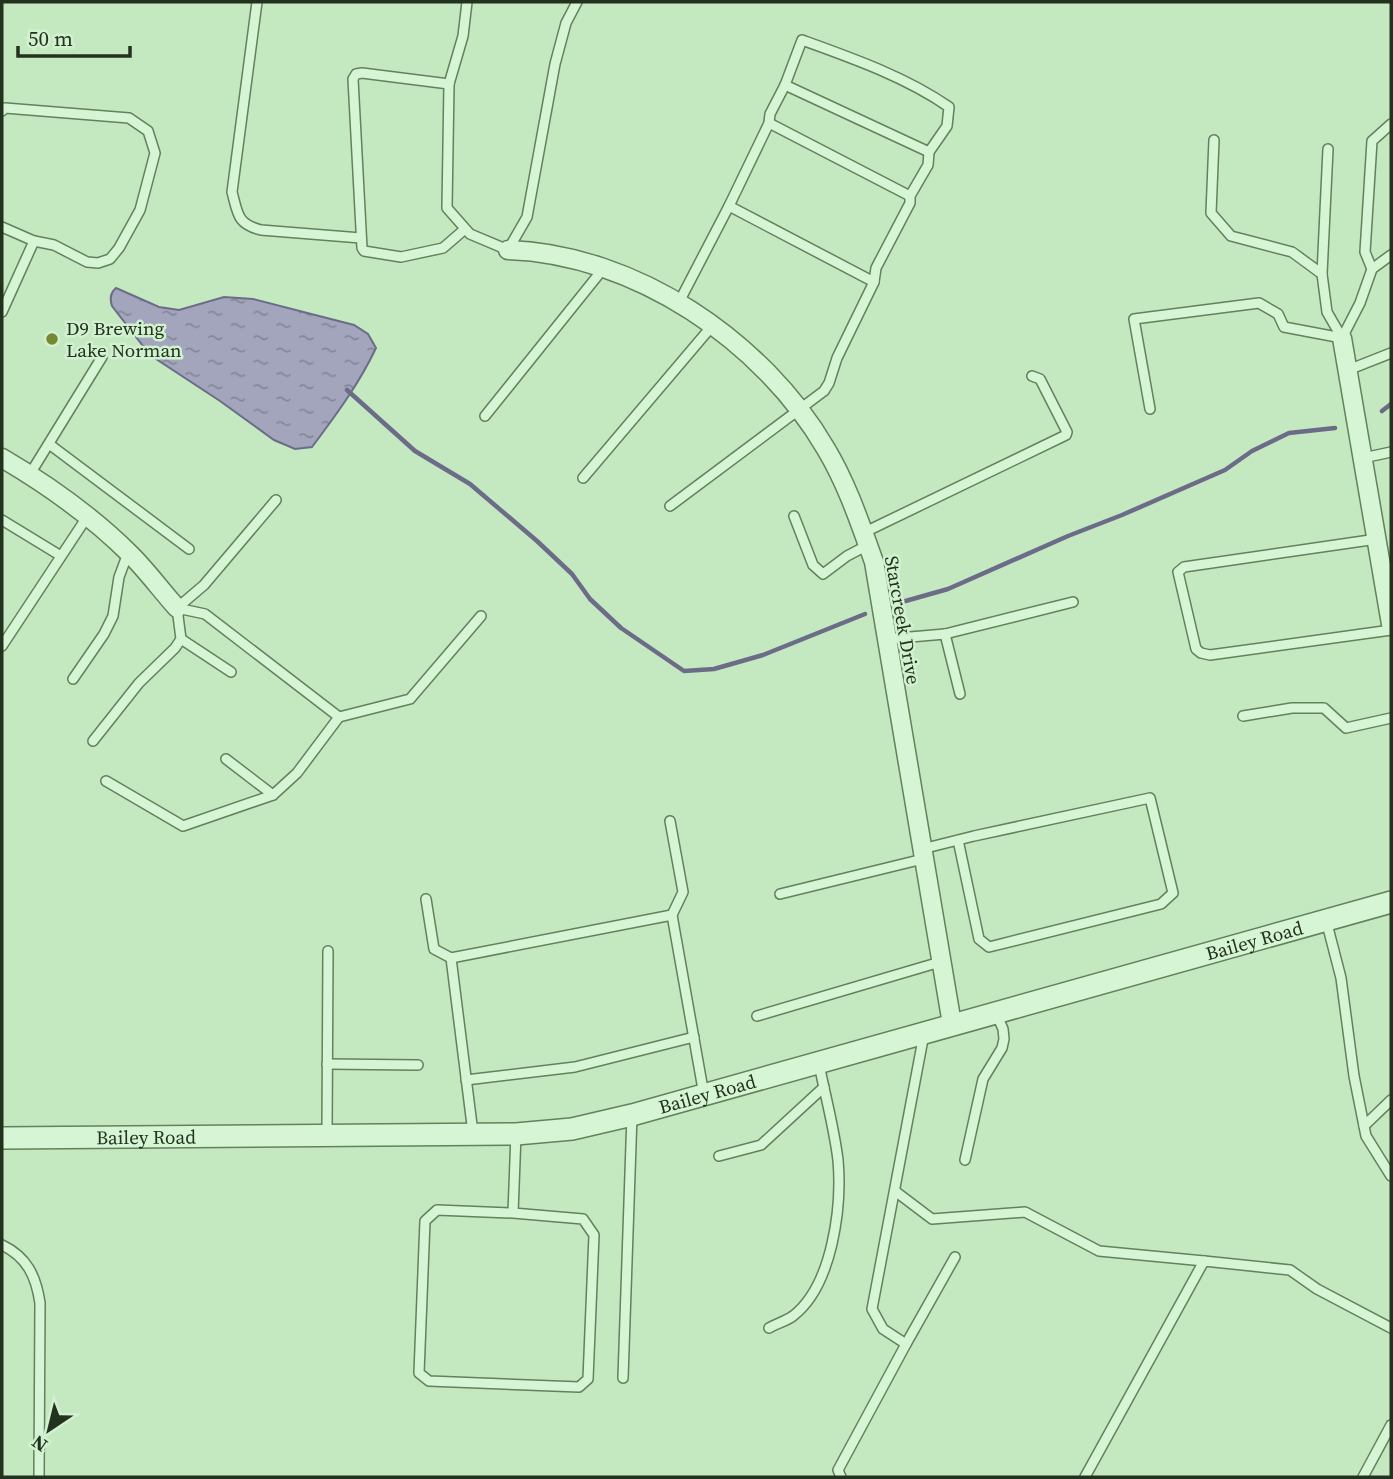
<svg xmlns="http://www.w3.org/2000/svg" width="1393" height="1479" font-family="'Source Serif 4',serif">
	<style>
		.water { fill: url(#water-ripples); stroke: #6c6c89; stroke-width: 2 }
		.lines { fill: none; stroke-linecap: round; stroke-linejoin: round }
		.stream { stroke: #6c6c89; stroke-width: 4.5 }
		.service-casing { stroke: #63815a; stroke-width: 12 }
		.minor-casing { stroke: #63815a; stroke-width: 21 }
		.tertiary-casing { stroke: #63815a; stroke-width: 24 }
		.service { stroke: #d5f5d4; stroke-width: 9 }
		.minor { stroke: #d5f5d4; stroke-width: 18 }
		.tertiary { stroke: #d5f5d4; stroke-width: 21 }
		.poi-dot { fill: #758a30; stroke: #d2f1d0; stroke-width: 2.5 }
		.labels { text-anchor: middle; stroke-width: 5; stroke-linejoin: round; paint-order: stroke }
		.poi-label { font-size: 19px; fill: #23321d; stroke: #d2f1d0; text-anchor: start }
		.street-label { font-size: 19px; fill: #23321d; stroke: #d2f1d0 }
	</style>
	<defs>
		<pattern id="water-ripples" width="26" height="14" patternUnits="userSpaceOnUse" patternTransform="scale(1.75)"><rect width="26" height="14" fill="#a3a5bc"/><path d="M2 4q2-2 4 0t4 0M15 11q2-2 4 0t4 0" fill="none" stroke="#848798"/></pattern>
	</defs>
	<rect width="100%" height="100%" fill="#c4e9c1"/>
	<path class="water" d="M 116,288 L 159,307 L 179,310 L 224,297 L 253,299 L 354,325 L 368,334 L 376,348 C 359,384 336,415 312,447 L 295,449 L 274,440 L 220,401 L 150,355 L 112,306 C 110,300 110,293 116,288 Z"/>
	<g class="lines">
		<g class="stream">
			<path d="M 347,390 L 415,451 L 470,484 L 537,541 L 572,574 L 590,599 L 621,628 L 684,671 L 714,669 L 763,655 L 865,614"/>
			<path d="M 1382,411 L 1391,404"/>
			<path d="M 902,602 L 948,589 L 1068,536 L 1122,515 L 1225,470 L 1252,451 L 1289,433 L 1335,428"/>
		</g>
		<g class="service-casing">
			<g id="service">
				<path d="M 257,2 L 232,192 C 238,214 237,224 261,230 L 361,238"/>
				<path d="M 449,84 L 463,36 L 467,2"/>
				<path d="M 785,85 L 929,152"/>
				<path d="M 2,111 L 5,108 L 129,118 L 148,131 L 155,153 L 140,210 L 119,248 L 110,259 L 98,263 L 87,262 L 54,245 L 34,241 L 2,312"/>
				<path d="M 769,123 L 910,196"/>
				<path d="M 1214,140 L 1211,213 L 1231,236 L 1292,252 L 1322,274"/>
				<path d="M 1328,149 L 1322,274 L 1327,312 L 1342,338"/>
				<path d="M 729,206 L 769,123 L 770,114 L 785,85 L 802,40 C 852,58 906,77 949,107 L 947,126 L 929,152 L 928,165 L 910,196 L 910,203 L 876,268 L 874,282"/>
				<path d="M 2,227 L 34,241"/>
				<path d="M 465,229 L 443,248 L 401,257 L 364,251 L 362,248 L 353,79 L 356,74 L 362,73 L 449,84 L 447,208 L 470,234 L 508,250 L 527,217 L 555,64 L 566,23 L 577,2"/>
				<path d="M 1372,269 L 1365,252 L 1372,141 L 1391,124"/>
				<path d="M 1342,338 L 1360,303 L 1372,269 L 1391,255"/>
				<path d="M 1348,370 L 1391,353"/>
				<path d="M 1150,409 L 1134,319 L 1259,303 L 1278,314 L 1284,327 L 1342,338"/>
				<path d="M 485,416 L 603,269"/>
				<path d="M 49,444 L 189,549"/>
				<path d="M 1363,458 L 1391,452"/>
				<path d="M 30,474 L 102,357"/>
				<path d="M 583,478 L 712,326"/>
				<path d="M 670,506 L 824,391 L 829,383 L 837,358 L 874,282 L 729,206 L 678,304"/>
				<path d="M 794,516 L 813,565 L 823,574 L 847,556 L 868,545"/>
				<path d="M 2,520 L 61,556"/>
				<path d="M 863,533 L 1066,435 L 1067,432 L 1040,379 L 1032,376"/>
				<path d="M 1377,539 L 1184,567 L 1178,572 L 1196,649 L 1201,653 L 1210,655 L 1391,630"/>
				<path d="M 177,608 L 205,614 L 339,717 L 410,699 L 481,616"/>
				<path d="M 177,608 L 204,585 L 276,500"/>
				<path d="M 945,634 L 960,694"/>
				<path d="M 181,639 L 231,672"/>
				<path d="M 887,639 L 945,634 L 1073,602"/>
				<path d="M 2,646 L 87,517"/>
				<path d="M 73,679 L 104,634 L 113,616 L 119,577 L 128,553"/>
				<path d="M 1243,716 L 1292,708 L 1324,708 L 1346,728 L 1391,718"/>
				<path d="M 93,741 L 139,683 L 175,648 L 181,639 L 177,608"/>
				<path d="M 226,759 L 273,795"/>
				<path d="M 106,781 L 183,826 L 273,795 L 297,773 L 339,717"/>
				<path d="M 670,821 L 683,892 L 672,915"/>
				<path d="M 922,849 L 974,836 L 1150,798 L 1173,893 L 1161,904 L 989,947 L 979,939 L 958,840"/>
				<path d="M 780,894 L 923,859"/>
				<path d="M 426,899 L 434,949 L 451,958"/>
				<path d="M 1326,920 L 1341,978 L 1354,1076 L 1366,1136 L 1391,1176"/>
				<path d="M 757,1016 L 940,962"/>
				<path d="M 327,1064 L 418,1065"/>
				<path d="M 466,1080 L 575,1067 L 694,1037"/>
				<path d="M 1364,1126 L 1391,1100"/>
				<path d="M 473,1133 L 451,958 L 672,915 L 704,1095"/>
				<path d="M 327,1135 L 328,951"/>
				<path d="M 719,1156 L 761,1145 L 824,1087"/>
				<path d="M 965,1160 L 983,1079 L 1002,1048 L 1004,1039 L 1003,1029 L 996,1013"/>
				<path d="M 895,1191 L 932,1219 L 1025,1212 L 1099,1251 L 1204,1261"/>
				<path d="M 513,1213 L 583,1219 L 594,1235 L 588,1379 L 579,1387 L 429,1381 L 419,1373 L 425,1221 L 437,1210 L 513,1213 L 516,1134"/>
				<path d="M 2,1245 C 27,1257 36,1276 40,1303 L 39,1477"/>
				<path d="M 769,1328 C 776,1324 786,1321 793,1316 C 833,1285 842,1206 838,1160 C 834,1127 825,1095 819,1064"/>
				<path d="M 906,1344 L 955,1257"/>
				<path d="M 623,1378 L 632,1115"/>
				<path d="M 841,1477 L 838,1470 L 906,1344 L 883,1329 L 872,1309 L 924,1034"/>
				<path d="M 1085,1477 L 1204,1261 L 1290,1270 L 1317,1289 L 1391,1328"/>
				<path d="M 1363,1477 L 1391,1425"/>
			</g>
		</g>
		<g class="minor-casing">
			<g id="minor">
				<path d="M 508,250 C 635,254 763,341 826,449 C 847,484 860,523 874,562 L 952,1024"/>
				<path d="M 1342,338 L 1391,624"/>
				<path d="M 2,458 C 48,485 93,517 131,555 C 147,571 161,590 177,608"/>
			</g>
		</g>
		<g class="tertiary-casing">
			<g id="tertiary">
				<path id="s1" d="M 2,1138 L 516,1134 L 572,1129 L 632,1115 L 1391,902"/>
			</g>
		</g>
		<use href="#service" class="service"/>
		<use href="#minor" class="minor"/>
		<use href="#tertiary" class="tertiary"/>
	</g>
	<circle class="poi-dot" cx="52" cy="339" r="7"/>
	<g class="labels">
		<g class="poi-label">
			<text x="66" y="335">D9 Brewing<tspan x="66" dy="22">Lake Norman</tspan></text>
		</g>
		<g class="street-label">
			<text transform="translate(903 620) rotate(80)" y="7">Starcreek Drive</text>
			<text dy="7" stroke="none"><textPath href="#s1" startOffset="1278">Bailey Road</textPath></text>
			<text dy="7" stroke="none"><textPath href="#s1" startOffset="710">Bailey Road</textPath></text>
			<text dy="7" stroke="none"><textPath href="#s1" startOffset="144">Bailey Road</textPath></text>
		</g>
	</g>
	<rect width="1393" height="1479" fill="none" stroke="#23321d" stroke-width="7"/>
	<g transform="translate(49 1430) rotate(215)" stroke="#d2f1d0" stroke-width="5" paint-order="stroke">
	<path d="M0-5L12 26L0 18L-12 26Z" fill="#23321d"/>
	<text y="-10" font-size="19" font-weight="bold" text-anchor="middle" fill="#23321d">N</text>
	</g>
	<path d="M18 46v10h112v-10" fill="none" stroke="#23321d" stroke-width="3.5"/>
	<text x="28" y="46" font-size="21" fill="#23321d" stroke="#d2f1d0" stroke-width="5" paint-order="stroke">50 m</text>
</svg>
